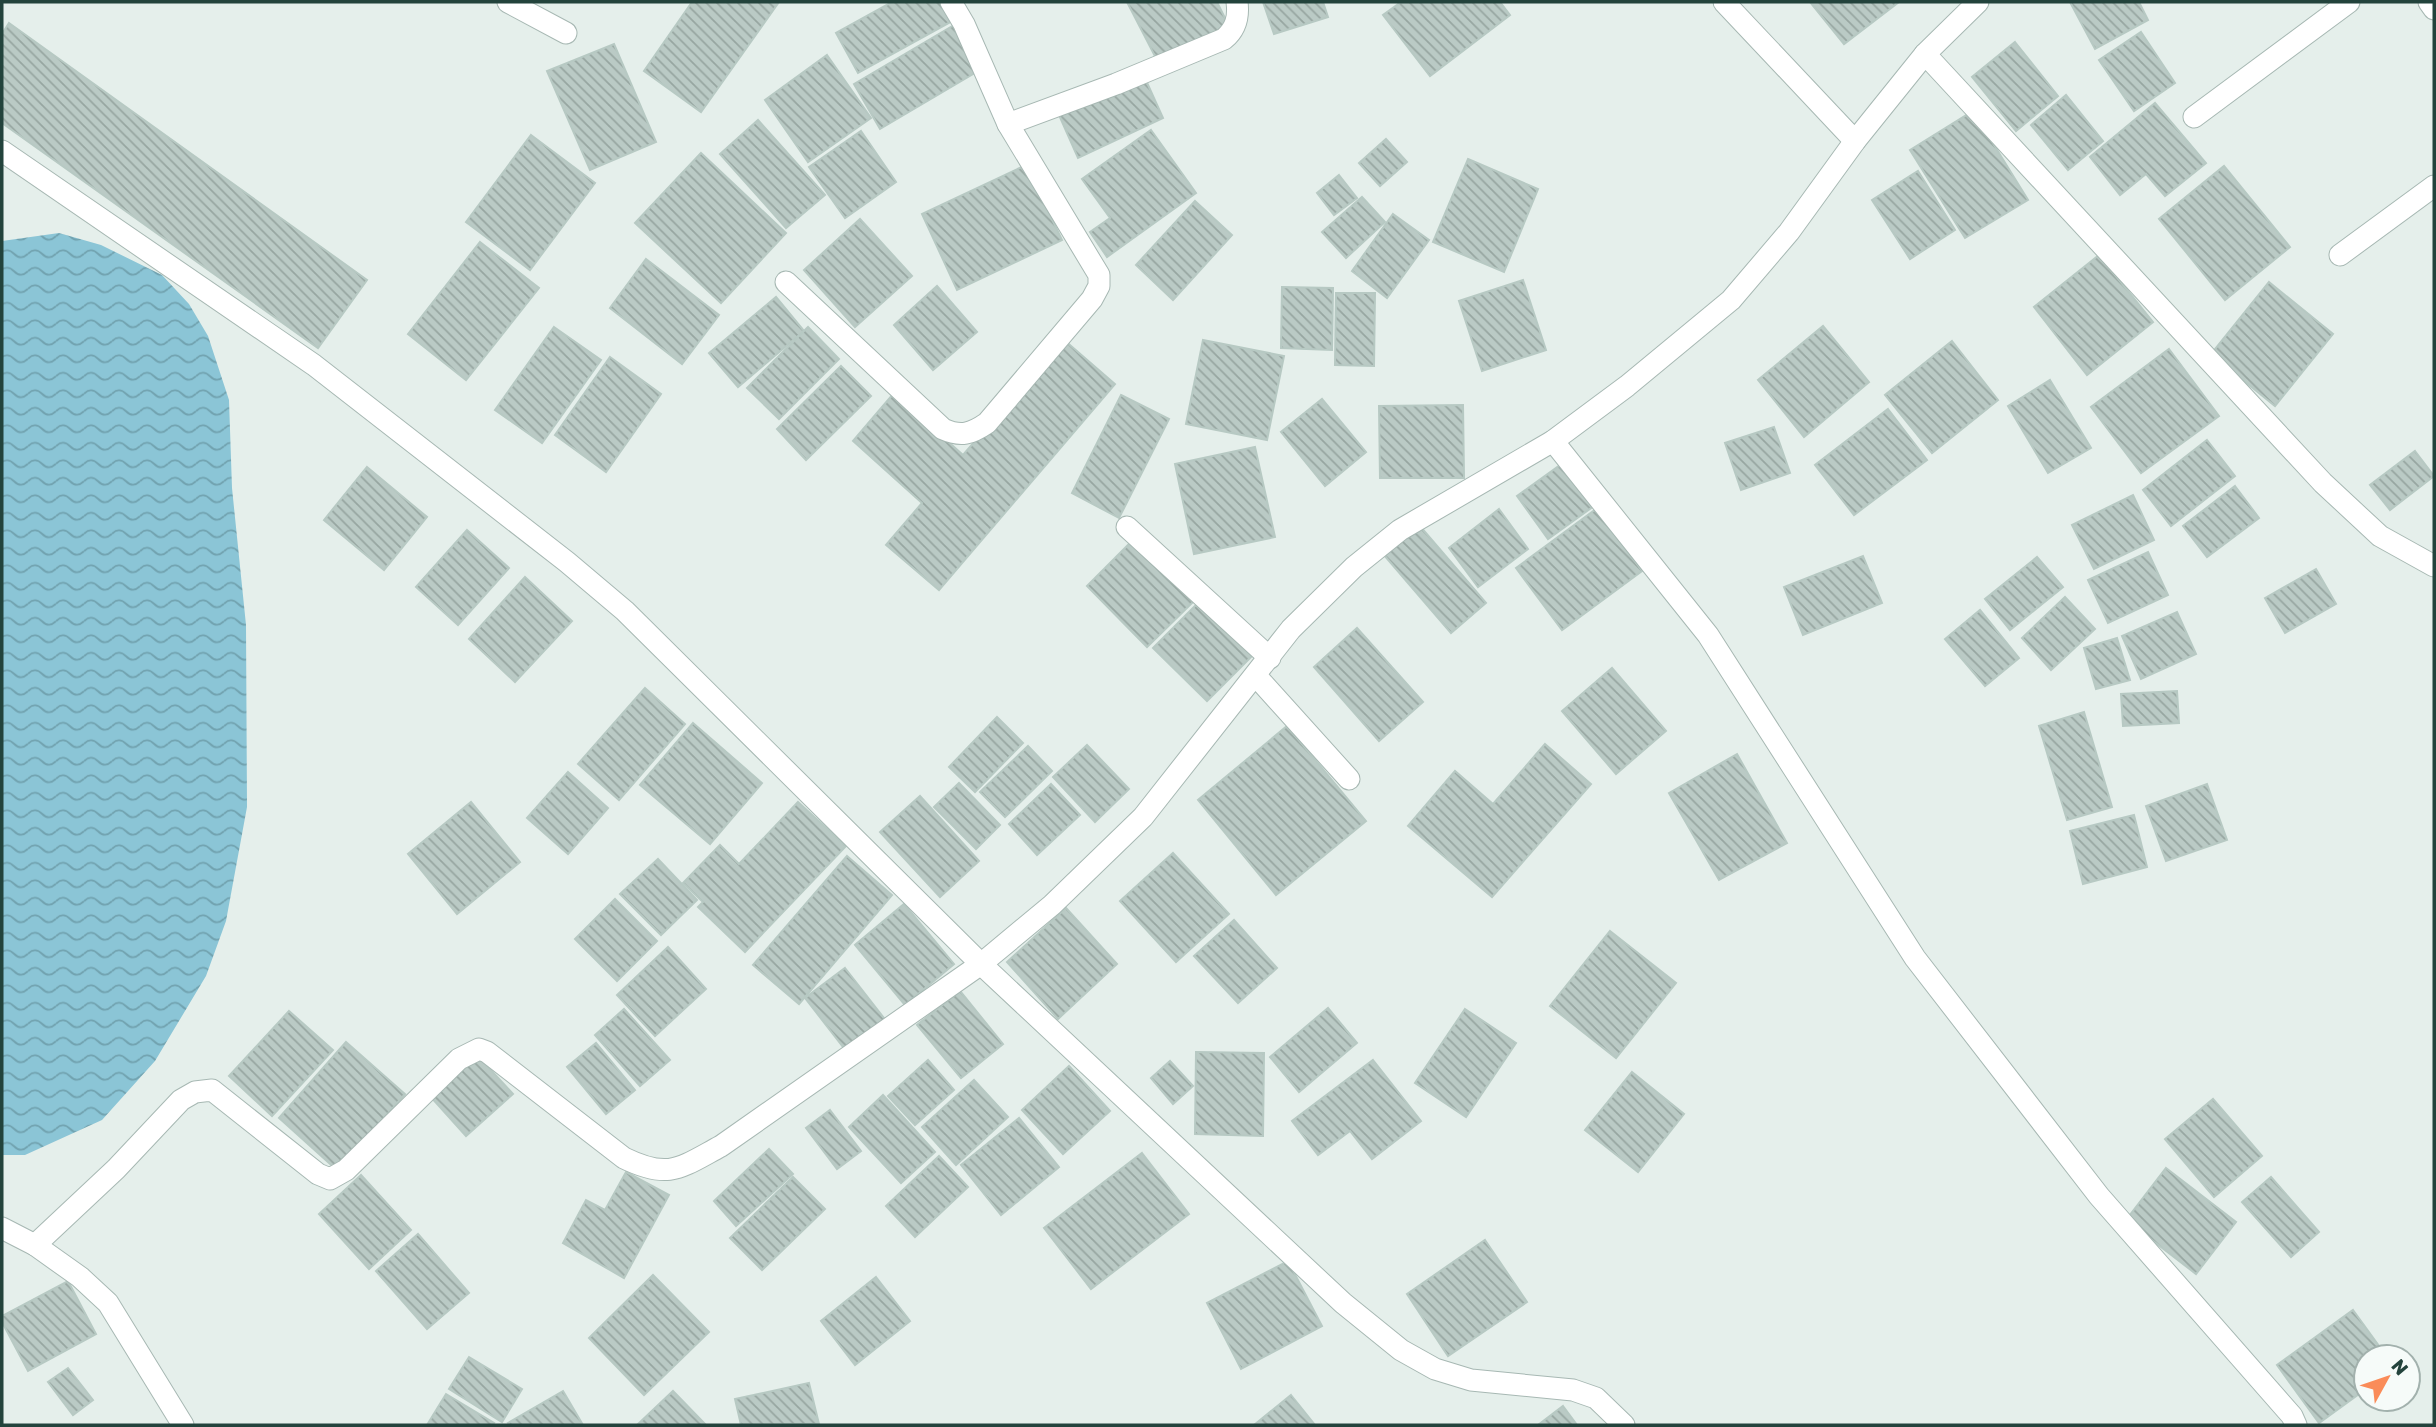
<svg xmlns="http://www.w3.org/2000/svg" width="2436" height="1427" font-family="Rubik,sans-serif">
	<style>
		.water { fill: url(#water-waves) }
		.building { fill: url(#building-back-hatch); stroke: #b7c9c3; stroke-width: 2 }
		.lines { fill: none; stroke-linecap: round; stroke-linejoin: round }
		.minor-casing { stroke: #a7b8b3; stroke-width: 23 }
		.minor { stroke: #fff; stroke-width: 21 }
	</style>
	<defs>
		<pattern id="water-waves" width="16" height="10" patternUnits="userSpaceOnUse" patternTransform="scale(1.75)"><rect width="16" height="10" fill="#8bc5d6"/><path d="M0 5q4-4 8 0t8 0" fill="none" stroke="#71a2af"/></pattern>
		<pattern id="building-back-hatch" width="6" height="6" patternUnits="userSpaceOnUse" patternTransform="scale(1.75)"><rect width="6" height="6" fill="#bacac5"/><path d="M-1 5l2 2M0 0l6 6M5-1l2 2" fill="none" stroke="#97a6a1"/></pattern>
	</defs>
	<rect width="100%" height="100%" fill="#e5efeb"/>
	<path class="water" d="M 59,233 L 101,245 L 162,275 L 189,304 L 208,336 L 229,400 L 232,488 L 246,625 L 247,807 L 226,921 L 206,976 L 155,1061 L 102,1120 L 25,1155 L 2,1155 L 2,241 Z"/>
	<g class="building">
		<path d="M 692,2 L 779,2 L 701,112 L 644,71 Z"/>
		<path d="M 892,2 L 944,2 L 954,20 L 858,73 L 836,33 Z"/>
		<path d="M 1127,2 L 1217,2 L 1230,28 L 1159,64 Z"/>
		<path d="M 1263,2 L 1323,2 L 1328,17 L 1274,34 Z"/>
		<path d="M 1401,2 L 1500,2 L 1510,15 L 1430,76 L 1383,15 Z"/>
		<path d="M 1810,2 L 1899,2 L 1844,44 Z"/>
		<path d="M 2070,2 L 2139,2 L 2148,20 L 2095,49 Z"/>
		<path d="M 9,23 L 367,280 L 318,348 L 2,123 L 2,34 Z"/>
		<path d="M 954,25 L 980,70 L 880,129 L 854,84 Z"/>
		<path d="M 2141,32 L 2175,83 L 2134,111 L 2099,60 Z"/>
		<path d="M 2015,42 L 2058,96 L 2016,131 L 1972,77 Z"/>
		<path d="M 614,44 L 656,142 L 590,170 L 547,71 Z"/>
		<path d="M 827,55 L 871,118 L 808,162 L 765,100 Z"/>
		<path d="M 1144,76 L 1163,118 L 1078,158 L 1059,115 Z"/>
		<path d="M 2066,95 L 2103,141 L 2068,170 L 2031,125 Z"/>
		<path d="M 2155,103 L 2206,163 L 2165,196 L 2146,174 L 2120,195 L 2090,157 Z"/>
		<path d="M 1973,111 L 2028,200 L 1965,238 L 1910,150 Z"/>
		<path d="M 758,120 L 825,195 L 786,228 L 720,154 Z"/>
		<path d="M 1151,130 L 1196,193 L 1107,257 L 1090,232 L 1110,218 L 1082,179 Z"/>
		<path d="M 861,131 L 896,182 L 845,218 L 809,167 Z"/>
		<path d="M 531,135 L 595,183 L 530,270 L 466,222 Z"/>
		<path d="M 1386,139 L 1407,162 L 1380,186 L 1359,163 Z"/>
		<path d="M 701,153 L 786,233 L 721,303 L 635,223 Z"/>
		<path d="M 1468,159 L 1538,189 L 1504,272 L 1433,242 Z"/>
		<path d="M 1026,165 L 1062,240 L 957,290 L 922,214 Z"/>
		<path d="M 2224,166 L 2290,247 L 2225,300 L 2159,219 Z"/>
		<path d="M 1918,171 L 1955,230 L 1910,259 L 1872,200 Z"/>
		<path d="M 1339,175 L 1357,198 L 1334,215 L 1317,193 Z"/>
		<path d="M 1362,197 L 1385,222 L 1346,258 L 1322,232 Z"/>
		<path d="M 1195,201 L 1232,235 L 1173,300 L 1136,265 Z"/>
		<path d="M 1393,214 L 1429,240 L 1387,298 L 1352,271 Z"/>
		<path d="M 860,219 L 912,276 L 855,327 L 804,270 Z"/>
		<path d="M 480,242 L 539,288 L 466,380 L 408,334 Z"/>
		<path d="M 2099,255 L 2153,322 L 2087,375 L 2034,307 Z"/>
		<path d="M 646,259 L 719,315 L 682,364 L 610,308 Z"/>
		<path d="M 1523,280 L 1546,350 L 1482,371 L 1459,301 Z"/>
		<path d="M 2269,282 L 2333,334 L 2275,406 L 2211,354 Z"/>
		<path d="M 937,286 L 977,332 L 933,370 L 894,325 Z"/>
		<path d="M 1282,287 L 1333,288 L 1332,350 L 1281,348 Z"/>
		<path d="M 1336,293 L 1375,293 L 1374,366 L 1335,365 Z"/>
		<path d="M 776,297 L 804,331 L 738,387 L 709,353 Z"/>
		<path d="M 1823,326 L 1869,382 L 1804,437 L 1758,380 Z"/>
		<path d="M 554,327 L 601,360 L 542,443 L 495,410 Z"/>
		<path d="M 808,327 L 839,359 L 779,419 L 747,388 Z"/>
		<path d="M 1063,339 L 1115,384 L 939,590 L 886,545 L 922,503 L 853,441 L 894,393 L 963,455 Z"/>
		<path d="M 1203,340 L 1284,356 L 1267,440 L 1186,424 Z"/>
		<path d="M 1952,341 L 1998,400 L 1932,453 L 1885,395 Z"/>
		<path d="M 2169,349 L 2219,416 L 2141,473 L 2091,407 Z"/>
		<path d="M 610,357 L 661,394 L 606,472 L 555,435 Z"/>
		<path d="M 841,366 L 871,396 L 806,460 L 777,429 Z"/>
		<path d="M 2050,380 L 2091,448 L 2048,473 L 2008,406 Z"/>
		<path d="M 1121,395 L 1169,419 L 1119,518 L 1072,493 Z"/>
		<path d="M 1322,399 L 1366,452 L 1325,486 L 1281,432 Z"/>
		<path d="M 1463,405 L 1464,478 L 1380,478 L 1379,406 Z"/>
		<path d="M 1888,409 L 1927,460 L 1854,515 L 1815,465 Z"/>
		<path d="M 1774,427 L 1790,473 L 1741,490 L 1725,443 Z"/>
		<path d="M 2207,440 L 2235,476 L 2171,526 L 2143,490 Z"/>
		<path d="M 1255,447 L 1275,537 L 1194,554 L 1175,464 Z"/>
		<path d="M 2415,451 L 2434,476 L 2390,510 L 2370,485 Z"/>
		<path d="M 1563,463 L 1594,506 L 1548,539 L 1517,496 Z"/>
		<path d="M 367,467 L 427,517 L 384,570 L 324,520 Z"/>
		<path d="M 2235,486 L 2259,518 L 2207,557 L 2183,526 Z"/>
		<path d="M 2133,495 L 2154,540 L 2094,569 L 2072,525 Z"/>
		<path d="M 1499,509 L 1528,549 L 1478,587 L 1449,548 Z"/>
		<path d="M 1596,509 L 1642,571 L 1562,630 L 1516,568 Z"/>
		<path d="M 1419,525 L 1486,603 L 1451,633 L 1384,555 Z"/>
		<path d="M 467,530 L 509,568 L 458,625 L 416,587 Z"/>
		<path d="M 1133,540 L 1194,601 L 1147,647 L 1087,586 Z"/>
		<path d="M 2148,552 L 2168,595 L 2108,623 L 2088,580 Z"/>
		<path d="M 1863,556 L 1882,603 L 1803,635 L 1784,587 Z"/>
		<path d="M 2037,557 L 2063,587 L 2010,630 L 1985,599 Z"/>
		<path d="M 2316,569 L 2336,604 L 2285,633 L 2265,598 Z"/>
		<path d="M 525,577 L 572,621 L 515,682 L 469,639 Z"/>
		<path d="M 2065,597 L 2095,629 L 2051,670 L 2022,638 Z"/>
		<path d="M 1202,599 L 1256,652 L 1207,701 L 1153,648 Z"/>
		<path d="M 1980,610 L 2019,658 L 1985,686 L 1945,639 Z"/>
		<path d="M 2177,612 L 2196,654 L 2141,679 L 2122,636 Z"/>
		<path d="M 1357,628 L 1423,702 L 1379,741 L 1314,667 Z"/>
		<path d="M 2117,638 L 2130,680 L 2096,689 L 2084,648 Z"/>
		<path d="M 1612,668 L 1666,731 L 1616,774 L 1562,711 Z"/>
		<path d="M 645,688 L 685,724 L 619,800 L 578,764 Z"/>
		<path d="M 2177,691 L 2179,723 L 2123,726 L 2121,694 Z"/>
		<path d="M 2084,712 L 2112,807 L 2067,820 L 2039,726 Z"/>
		<path d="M 997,717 L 1023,743 L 975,792 L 949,767 Z"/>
		<path d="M 693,723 L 762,783 L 710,844 L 640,785 Z"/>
		<path d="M 1287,726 L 1366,821 L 1276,895 L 1198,800 Z"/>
		<path d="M 1545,744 L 1591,784 L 1492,897 L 1408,826 L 1455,771 L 1493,804 Z"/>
		<path d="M 1087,745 L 1129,789 L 1095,822 L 1053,777 Z"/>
		<path d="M 1028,746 L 1052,771 L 1005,817 L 980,792 Z"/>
		<path d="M 1737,754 L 1787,843 L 1719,880 L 1669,793 Z"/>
		<path d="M 568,772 L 608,808 L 568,854 L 527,818 Z"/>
		<path d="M 959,783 L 1000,825 L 976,849 L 934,807 Z"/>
		<path d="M 1051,784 L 1080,815 L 1037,855 L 1009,824 Z"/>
		<path d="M 2207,784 L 2227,840 L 2166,861 L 2146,806 Z"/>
		<path d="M 920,796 L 979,861 L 940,897 L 880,832 Z"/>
		<path d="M 471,802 L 520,862 L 457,914 L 408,854 Z"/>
		<path d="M 798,802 L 846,846 L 745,952 L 698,907 L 703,902 L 683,883 L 720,845 L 739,864 Z"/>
		<path d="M 2134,815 L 2147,867 L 2083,884 L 2070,831 Z"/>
		<path d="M 1173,853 L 1229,914 L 1176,962 L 1120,901 Z"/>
		<path d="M 847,856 L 892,895 L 799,1004 L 753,965 Z"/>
		<path d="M 658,859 L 697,900 L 661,935 L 620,894 Z"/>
		<path d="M 615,899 L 657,941 L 617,981 L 575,939 Z"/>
		<path d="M 904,904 L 954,964 L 905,1005 L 855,945 Z"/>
		<path d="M 1066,908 L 1117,964 L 1058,1019 L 1007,962 Z"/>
		<path d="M 1234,920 L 1277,968 L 1238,1003 L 1194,956 Z"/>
		<path d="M 1610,931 L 1676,983 L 1616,1058 L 1550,1006 Z"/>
		<path d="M 668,947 L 706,989 L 655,1036 L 617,995 Z"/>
		<path d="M 845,968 L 887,1022 L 847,1052 L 805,998 Z"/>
		<path d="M 960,991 L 1003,1044 L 961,1078 L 917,1025 Z"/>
		<path d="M 1328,1008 L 1357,1043 L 1299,1092 L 1270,1057 Z"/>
		<path d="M 624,1009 L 670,1060 L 640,1086 L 595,1035 Z"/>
		<path d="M 1465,1009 L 1516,1043 L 1466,1117 L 1415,1083 Z"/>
		<path d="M 289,1011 L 333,1050 L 272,1116 L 229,1076 Z"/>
		<path d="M 346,1042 L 405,1094 L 338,1171 L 279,1118 Z"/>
		<path d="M 596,1043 L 635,1090 L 606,1114 L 567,1067 Z"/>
		<path d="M 1196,1052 L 1264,1053 L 1263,1136 L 1195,1134 Z"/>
		<path d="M 476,1054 L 513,1094 L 466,1136 L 430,1096 Z"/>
		<path d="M 928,1060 L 954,1090 L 915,1125 L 888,1096 Z"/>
		<path d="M 1373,1060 L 1421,1121 L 1372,1159 L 1350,1131 L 1318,1155 L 1292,1121 Z"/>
		<path d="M 1170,1061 L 1193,1086 L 1173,1104 L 1151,1078 Z"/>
		<path d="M 1069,1066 L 1110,1111 L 1063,1154 L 1022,1110 Z"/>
		<path d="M 1632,1072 L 1684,1114 L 1638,1172 L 1585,1130 Z"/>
		<path d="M 974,1080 L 1008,1117 L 956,1165 L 922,1127 Z"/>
		<path d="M 883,1095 L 935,1152 L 901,1183 L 849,1127 Z"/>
		<path d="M 2213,1099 L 2262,1156 L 2214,1197 L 2165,1139 Z"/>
		<path d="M 830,1110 L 861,1151 L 837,1169 L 806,1128 Z"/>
		<path d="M 1019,1118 L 1059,1167 L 1001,1215 L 961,1165 Z"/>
		<path d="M 769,1149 L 793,1174 L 736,1226 L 714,1201 Z"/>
		<path d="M 1142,1153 L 1189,1214 L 1091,1289 L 1044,1228 Z"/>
		<path d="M 939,1156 L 968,1187 L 915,1237 L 886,1206 Z"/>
		<path d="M 2166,1168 L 2236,1222 L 2196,1274 L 2126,1220 Z"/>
		<path d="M 626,1172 L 669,1195 L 624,1278 L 563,1243 L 586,1200 L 605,1210 Z"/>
		<path d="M 361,1175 L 411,1230 L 369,1269 L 319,1214 Z"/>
		<path d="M 793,1177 L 825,1209 L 762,1270 L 730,1238 Z"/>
		<path d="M 2271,1177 L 2319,1232 L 2291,1257 L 2242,1202 Z"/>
		<path d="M 418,1234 L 469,1293 L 427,1329 L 376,1271 Z"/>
		<path d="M 1485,1240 L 1527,1302 L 1448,1356 L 1407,1294 Z"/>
		<path d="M 1288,1261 L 1322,1326 L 1241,1369 L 1207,1303 Z"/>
		<path d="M 653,1275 L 709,1332 L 644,1395 L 589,1338 Z"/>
		<path d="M 876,1277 L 910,1321 L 855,1365 L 821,1321 Z"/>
		<path d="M 68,1281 L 96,1334 L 28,1371 L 2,1322 L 2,1316 Z"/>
		<path d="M 2353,1310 L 2387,1357 L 2366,1357 L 2366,1389 L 2319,1423 L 2277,1365 Z"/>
		<path d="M 469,1357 L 522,1389 L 502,1422 L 449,1389 Z"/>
		<path d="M 68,1368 L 93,1400 L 73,1415 L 48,1382 Z"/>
		<path d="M 809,1383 L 819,1424 L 741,1425 L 735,1399 Z"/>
		<path d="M 563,1391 L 583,1425 L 510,1425 L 508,1423 Z"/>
		<path d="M 673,1391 L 706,1425 L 637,1425 Z"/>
		<path d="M 446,1394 L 494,1423 L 492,1425 L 427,1425 Z"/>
		<path d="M 1291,1395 L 1315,1425 L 1254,1425 Z"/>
		<path d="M 1563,1406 L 1577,1425 L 1538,1425 Z"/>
	</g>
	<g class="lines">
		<g class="minor-casing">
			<g id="minor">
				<path d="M 508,2 L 566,33"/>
				<path d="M 1724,2 L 1855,141"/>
				<path d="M 2429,2 L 2434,9"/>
				<path d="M 1925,54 L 2323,483 L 2380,536 L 2434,566"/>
				<path d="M 2194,117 L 2349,2"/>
				<path d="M 1008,124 L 1116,84 L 1224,39 C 1236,29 1239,17 1237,2"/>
				<path d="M 2,151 L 314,365 L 567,562 L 625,611 L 981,964 L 1343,1303 L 1401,1350 L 1435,1369 L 1471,1380 L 1573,1390 L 1596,1398 L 1624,1425"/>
				<path d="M 2340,255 L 2434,186"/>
				<path d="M 786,282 L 943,429 C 961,437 971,434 987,423 L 1092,299 L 1099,286 L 1099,275 L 1008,124 L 964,24 L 951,2"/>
				<path d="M 1553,441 L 1708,635 L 1915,958 L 2099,1196 L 2292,1416 L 2296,1425"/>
				<path d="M 1127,527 L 1270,658"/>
				<path d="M 1256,676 L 1349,779"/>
				<path d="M 2,1228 L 35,1245 L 80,1277 L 108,1303 L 183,1425"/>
				<path d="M 35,1245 L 116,1169 L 181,1100 L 195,1092 L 212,1090 L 318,1174 L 330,1179 L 346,1170 L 459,1059 L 479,1049 L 487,1052 L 624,1158 C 669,1180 680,1168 721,1146 L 981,964 L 1052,905 L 1143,817 L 1291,629 L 1354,567 L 1400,530 L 1553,441 L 1627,386 L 1731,300 L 1789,232 L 1855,141 L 1925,54 L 1978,2"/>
			</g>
		</g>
		<use href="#minor" class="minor"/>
	</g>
	<rect width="2436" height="1427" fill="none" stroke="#23433c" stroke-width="7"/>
	<g transform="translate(2387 1378) rotate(50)"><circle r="33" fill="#f6fbf9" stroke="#a2b1ad" stroke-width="2"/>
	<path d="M0-5L12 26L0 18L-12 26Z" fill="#fa8c59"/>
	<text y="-10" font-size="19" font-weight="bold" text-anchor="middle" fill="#23433c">N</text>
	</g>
</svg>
